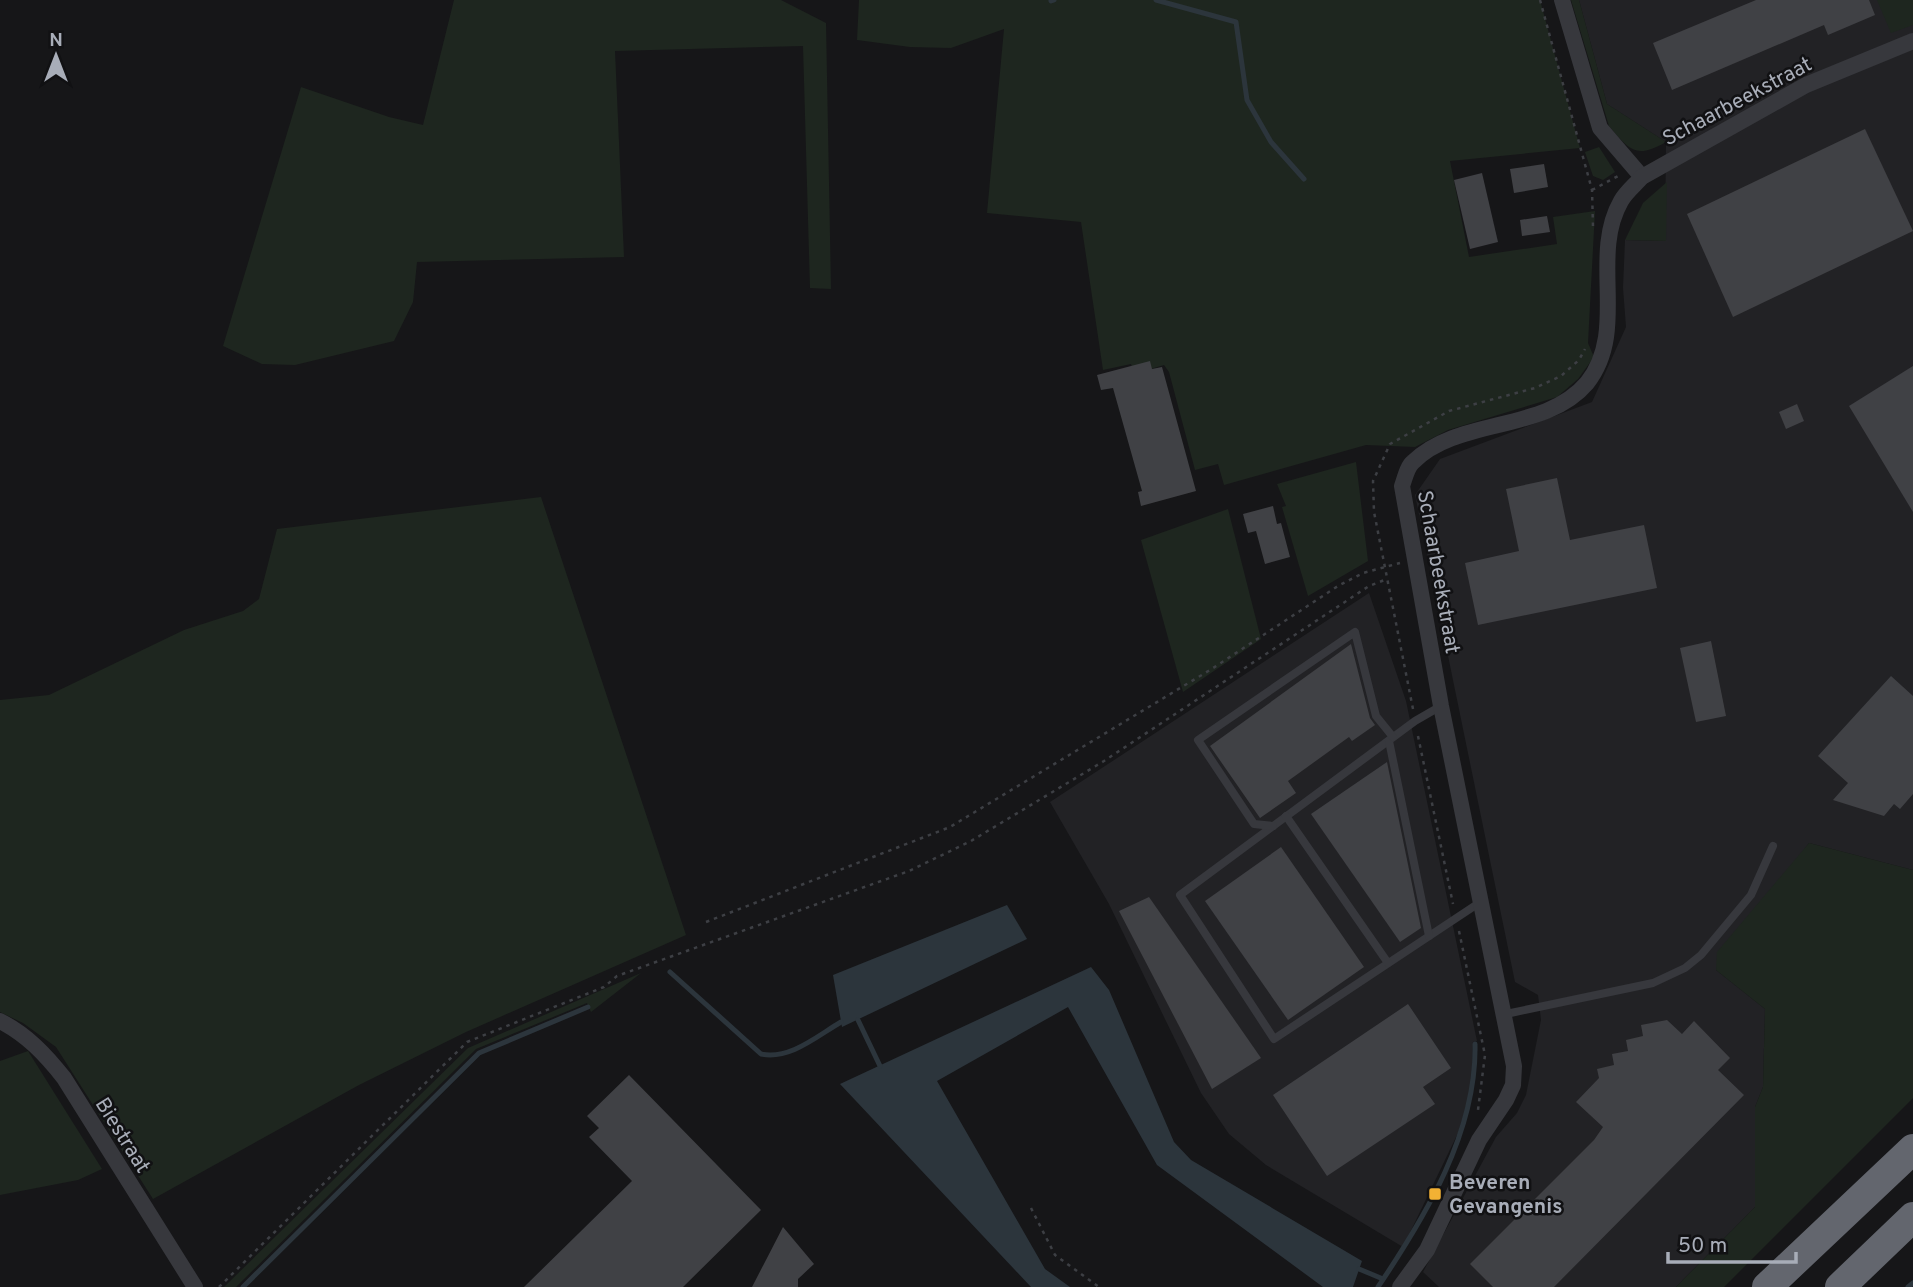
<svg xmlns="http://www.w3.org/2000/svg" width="1913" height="1287" font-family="Overpass,sans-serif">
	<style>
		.built { fill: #222225 }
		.green { fill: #1e261f }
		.water { fill: #2c353c }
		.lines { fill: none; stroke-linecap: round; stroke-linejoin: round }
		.stream { stroke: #2c353c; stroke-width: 5 }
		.building { fill: #404145 }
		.path { stroke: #3d3f44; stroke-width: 2.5; stroke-dasharray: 3.5 5; stroke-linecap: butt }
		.service { stroke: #37383d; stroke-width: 8 }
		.minor { stroke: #37383d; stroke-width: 16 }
		.motorway { stroke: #63666e; stroke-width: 30 }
		.poi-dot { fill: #f2b134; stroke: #111113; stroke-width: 2.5 }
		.labels { text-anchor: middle; stroke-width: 5; stroke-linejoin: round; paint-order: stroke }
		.street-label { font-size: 21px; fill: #a8adb8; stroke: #111113 }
		.poi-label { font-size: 21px; font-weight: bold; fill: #a8adb8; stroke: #111113; text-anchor: start }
	</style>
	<rect width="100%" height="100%" fill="#161618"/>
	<g class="built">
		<path d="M 1579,0 L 1913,0 L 1913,870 L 1809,843 L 1716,970 L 1765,1009 L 1763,1087 L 1755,1107 L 1755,1207 L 1676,1287 L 1439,1287 L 1423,1272 L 1496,1137 L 1517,1113 L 1526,1095 L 1541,1020 L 1538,995 L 1515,982 L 1415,495 L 1440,459 L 1592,402 L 1626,327 L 1623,288 L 1625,240 L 1665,241 L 1666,142 L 1607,104 Z"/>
		<path d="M 1369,593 L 1406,701 L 1477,1041 L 1473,1042 L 1471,1092 L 1458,1133 L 1403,1247 L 1266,1165 L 1229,1134 L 1201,1093 L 1109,904 L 1050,802 Z"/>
	</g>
	<g class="green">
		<path d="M 454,0 L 781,0 L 826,23 L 831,289 L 810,288 L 803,46 L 615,51 L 624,257 L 417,262 L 413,302 L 394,341 L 295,365 L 262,364 L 223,346 L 301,87 L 389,117 L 423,125 Z"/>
		<path d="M 859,0 L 1540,0 L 1580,148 L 1450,161 L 1469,257 L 1557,244 L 1553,217 L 1595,211 L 1588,343 L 1594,357 L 1578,379 L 1557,397 L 1448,430 L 1415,447 L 1366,445 L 1224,485 L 1218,464 L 1195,470 L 1169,372 L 1164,365 L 1134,374 L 1131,364 L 1103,370 L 1081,222 L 987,213 L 1004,29 L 951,48 L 910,47 L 857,40 Z"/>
		<path d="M 1571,0 L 1579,0 L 1607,104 L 1666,142 C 1636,159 1630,151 1609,126 Z"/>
		<path d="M 1877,0 L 1913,0 L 1913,25 L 1891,33 Z"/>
		<path d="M 1599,147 L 1615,172 L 1603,180 L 1593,176 L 1585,152 Z"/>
		<path d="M 1667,182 L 1666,241 L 1625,240 L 1643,203 Z"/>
		<path d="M 1356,462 L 1368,561 L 1308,596 L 1282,507 L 1286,506 L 1277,484 Z"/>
		<path d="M 541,497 L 686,935 L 466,1032 L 359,1085 L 153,1199 L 56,1047 L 23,1023 L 0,1012 L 0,700 L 49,695 L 184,630 L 243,611 L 259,599 L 277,529 Z"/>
		<path d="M 1228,509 L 1261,639 L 1183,692 L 1141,540 Z"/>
		<path d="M 1809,843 L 1913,870 L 1913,1098 L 1724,1287 L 1676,1287 L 1755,1207 L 1755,1107 L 1763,1087 L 1765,1009 L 1716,970 L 1717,952 Z"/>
		<path d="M 641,973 L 591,1012 L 587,1003 L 476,1049 L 236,1287 L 224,1287 L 468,1048 Z"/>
		<path d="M 28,1051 L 102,1169 L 78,1180 L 0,1195 L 0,1061 Z"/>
	</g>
	<g class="water">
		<path d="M 1007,905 L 1027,939 L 842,1027 L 833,975 Z"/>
		<path d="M 1091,967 L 1109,990 L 1174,1142 L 1191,1160 L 1362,1261 L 1353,1287 L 1323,1287 L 1157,1165 L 1068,1007 L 937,1081 L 1045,1269 L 1070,1287 L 1031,1287 L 840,1084 Z"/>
	</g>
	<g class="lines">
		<g class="stream">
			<path d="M 1156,0 L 1236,22 L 1247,100 L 1271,142 L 1304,179"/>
			<path d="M 1051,1 L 1054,0"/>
			<path d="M 670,972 L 761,1054 C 790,1060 817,1036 841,1022"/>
			<path d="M 858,1020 L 880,1066"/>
			<path d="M 1359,1269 L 1383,1279"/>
			<path d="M 243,1287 L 479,1053 L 588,1007"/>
			<path d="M 1378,1287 C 1425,1217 1477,1132 1475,1044"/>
			<path d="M 1908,1287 L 1913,1283"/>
		</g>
	</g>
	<g class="building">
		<path d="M 1756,0 L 1869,0 L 1875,15 L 1828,35 L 1824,25 L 1672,90 L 1653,43 Z"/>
		<path d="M 1865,129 L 1913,231 L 1733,317 L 1687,214 Z"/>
		<path d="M 1544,164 L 1548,187 L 1514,193 L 1510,169 Z"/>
		<path d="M 1482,173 L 1498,242 L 1470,249 L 1454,180 Z"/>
		<path d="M 1547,216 L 1550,232 L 1522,236 L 1520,220 Z"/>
		<path d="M 1150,361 L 1152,369 L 1162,367 L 1196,491 L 1141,506 L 1138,492 L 1142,491 L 1113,388 L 1101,390 L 1097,375 Z"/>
		<path d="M 1913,366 L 1913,512 L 1849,406 Z"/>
		<path d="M 1797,404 L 1804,421 L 1786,429 L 1779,412 Z"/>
		<path d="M 1557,478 L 1570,540 L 1644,525 L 1657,588 L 1478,625 L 1465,563 L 1519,551 L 1506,489 Z"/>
		<path d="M 1273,506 L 1277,524 L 1281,523 L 1290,557 L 1265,564 L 1256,531 L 1248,533 L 1243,514 Z"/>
		<path d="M 1711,641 L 1726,716 L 1696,722 L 1680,648 Z"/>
		<path d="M 1351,644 L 1370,718 L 1375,725 L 1352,741 L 1349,737 L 1288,781 L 1296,793 L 1260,818 L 1210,746 Z"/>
		<path d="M 1891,676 L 1913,696 L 1913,794 L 1900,809 L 1894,804 L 1884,816 L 1833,800 L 1848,783 L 1818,756 Z"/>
		<path d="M 1387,762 L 1421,928 L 1400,942 L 1311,814 Z"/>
		<path d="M 1281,847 L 1364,967 L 1288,1020 L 1205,901 Z"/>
		<path d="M 1149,897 L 1261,1058 L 1212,1089 L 1119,911 Z"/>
		<path d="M 1408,1004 L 1451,1068 L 1423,1087 L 1435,1104 L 1327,1176 L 1273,1095 Z"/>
		<path d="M 1667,1020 L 1682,1034 L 1694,1021 L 1730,1058 L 1718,1070 L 1744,1095 L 1554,1287 L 1493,1287 L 1470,1264 L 1594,1140 L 1603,1127 L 1576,1102 L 1599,1078 L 1597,1069 L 1614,1065 L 1612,1054 L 1628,1051 L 1626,1040 L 1643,1036 L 1641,1025 Z"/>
		<path d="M 629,1075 L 761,1210 L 683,1287 L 524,1287 L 632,1181 L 589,1137 L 599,1128 L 587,1116 Z"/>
		<path d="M 783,1227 L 814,1264 L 798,1279 L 798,1287 L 752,1287 Z"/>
	</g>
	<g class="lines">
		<g class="path">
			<path d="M 1540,0 L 1592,190 L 1593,227"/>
			<path d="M 1592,190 L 1620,175"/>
			<path d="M 1413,709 L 1374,512 L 1373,481 L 1390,444 L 1449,411 L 1535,388 L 1561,376 L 1579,360 L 1585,349"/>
			<path d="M 1418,736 L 1453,904"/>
			<path d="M 706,922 L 950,827 L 1210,670 L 1338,586 L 1363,573 L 1400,563"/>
			<path d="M 1459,931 L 1485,1055 L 1478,1110"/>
			<path d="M 1031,1208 L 1055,1255 L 1099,1287"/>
			<path d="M 219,1287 L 467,1042 L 604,987 L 617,976 L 909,871 L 971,841 L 1104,761 L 1369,586 L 1387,579"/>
		</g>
		<g class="service">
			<path d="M 1441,706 L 1415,721 L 1180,895 L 1274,1039 L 1482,901"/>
			<path d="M 1389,741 L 1429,936"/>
			<path d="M 1286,816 L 1388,963"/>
			<path d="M 1273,826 L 1254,824 L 1198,740 L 1355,632 L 1376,716 L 1393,737"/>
			<path d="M 1506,1014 L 1653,983 L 1685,968 L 1701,955 L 1751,895 L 1773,846"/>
		</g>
		<g class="minor">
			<path d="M 1562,0 L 1600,128 L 1642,177"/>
			<path d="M 0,1021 C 27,1035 45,1054 64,1078 L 195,1287"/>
			<path d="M 1400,1287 L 1427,1250 L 1479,1140 L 1506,1100 L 1513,1085 L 1514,1066 L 1441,706 L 1402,486 C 1405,478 1407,467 1413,462 C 1458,417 1545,433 1587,383 C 1629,330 1589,257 1621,201 C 1626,192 1635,185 1642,177 L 1806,85 L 1913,41"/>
		</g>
		<g class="motorway">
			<path d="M 1767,1287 L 1913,1149"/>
			<path d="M 1840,1287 L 1913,1217"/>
		</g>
	</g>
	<rect class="poi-dot" x="1428" y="1187" width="14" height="14" rx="3.5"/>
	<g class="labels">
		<g class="street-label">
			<text transform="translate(1737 101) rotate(-28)" y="7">Schaarbeekstraat</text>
			<text transform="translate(1439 572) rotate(80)" y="7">Schaarbeekstraat</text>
			<text transform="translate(123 1135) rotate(58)" y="7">Biestraat</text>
		</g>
		<g class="poi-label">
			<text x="1449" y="1189">Beveren<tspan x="1449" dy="24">Gevangenis</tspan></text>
		</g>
	</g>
	<g transform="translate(56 56)" stroke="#111113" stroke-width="5" paint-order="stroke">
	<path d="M0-5L12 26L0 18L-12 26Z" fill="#a8adb8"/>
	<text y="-10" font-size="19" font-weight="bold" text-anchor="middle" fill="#a8adb8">N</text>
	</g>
	<path d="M1668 1252v10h128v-10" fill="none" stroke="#a8adb8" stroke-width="3.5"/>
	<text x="1678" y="1252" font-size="21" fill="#a8adb8" stroke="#111113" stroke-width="5" paint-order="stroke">50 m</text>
</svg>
